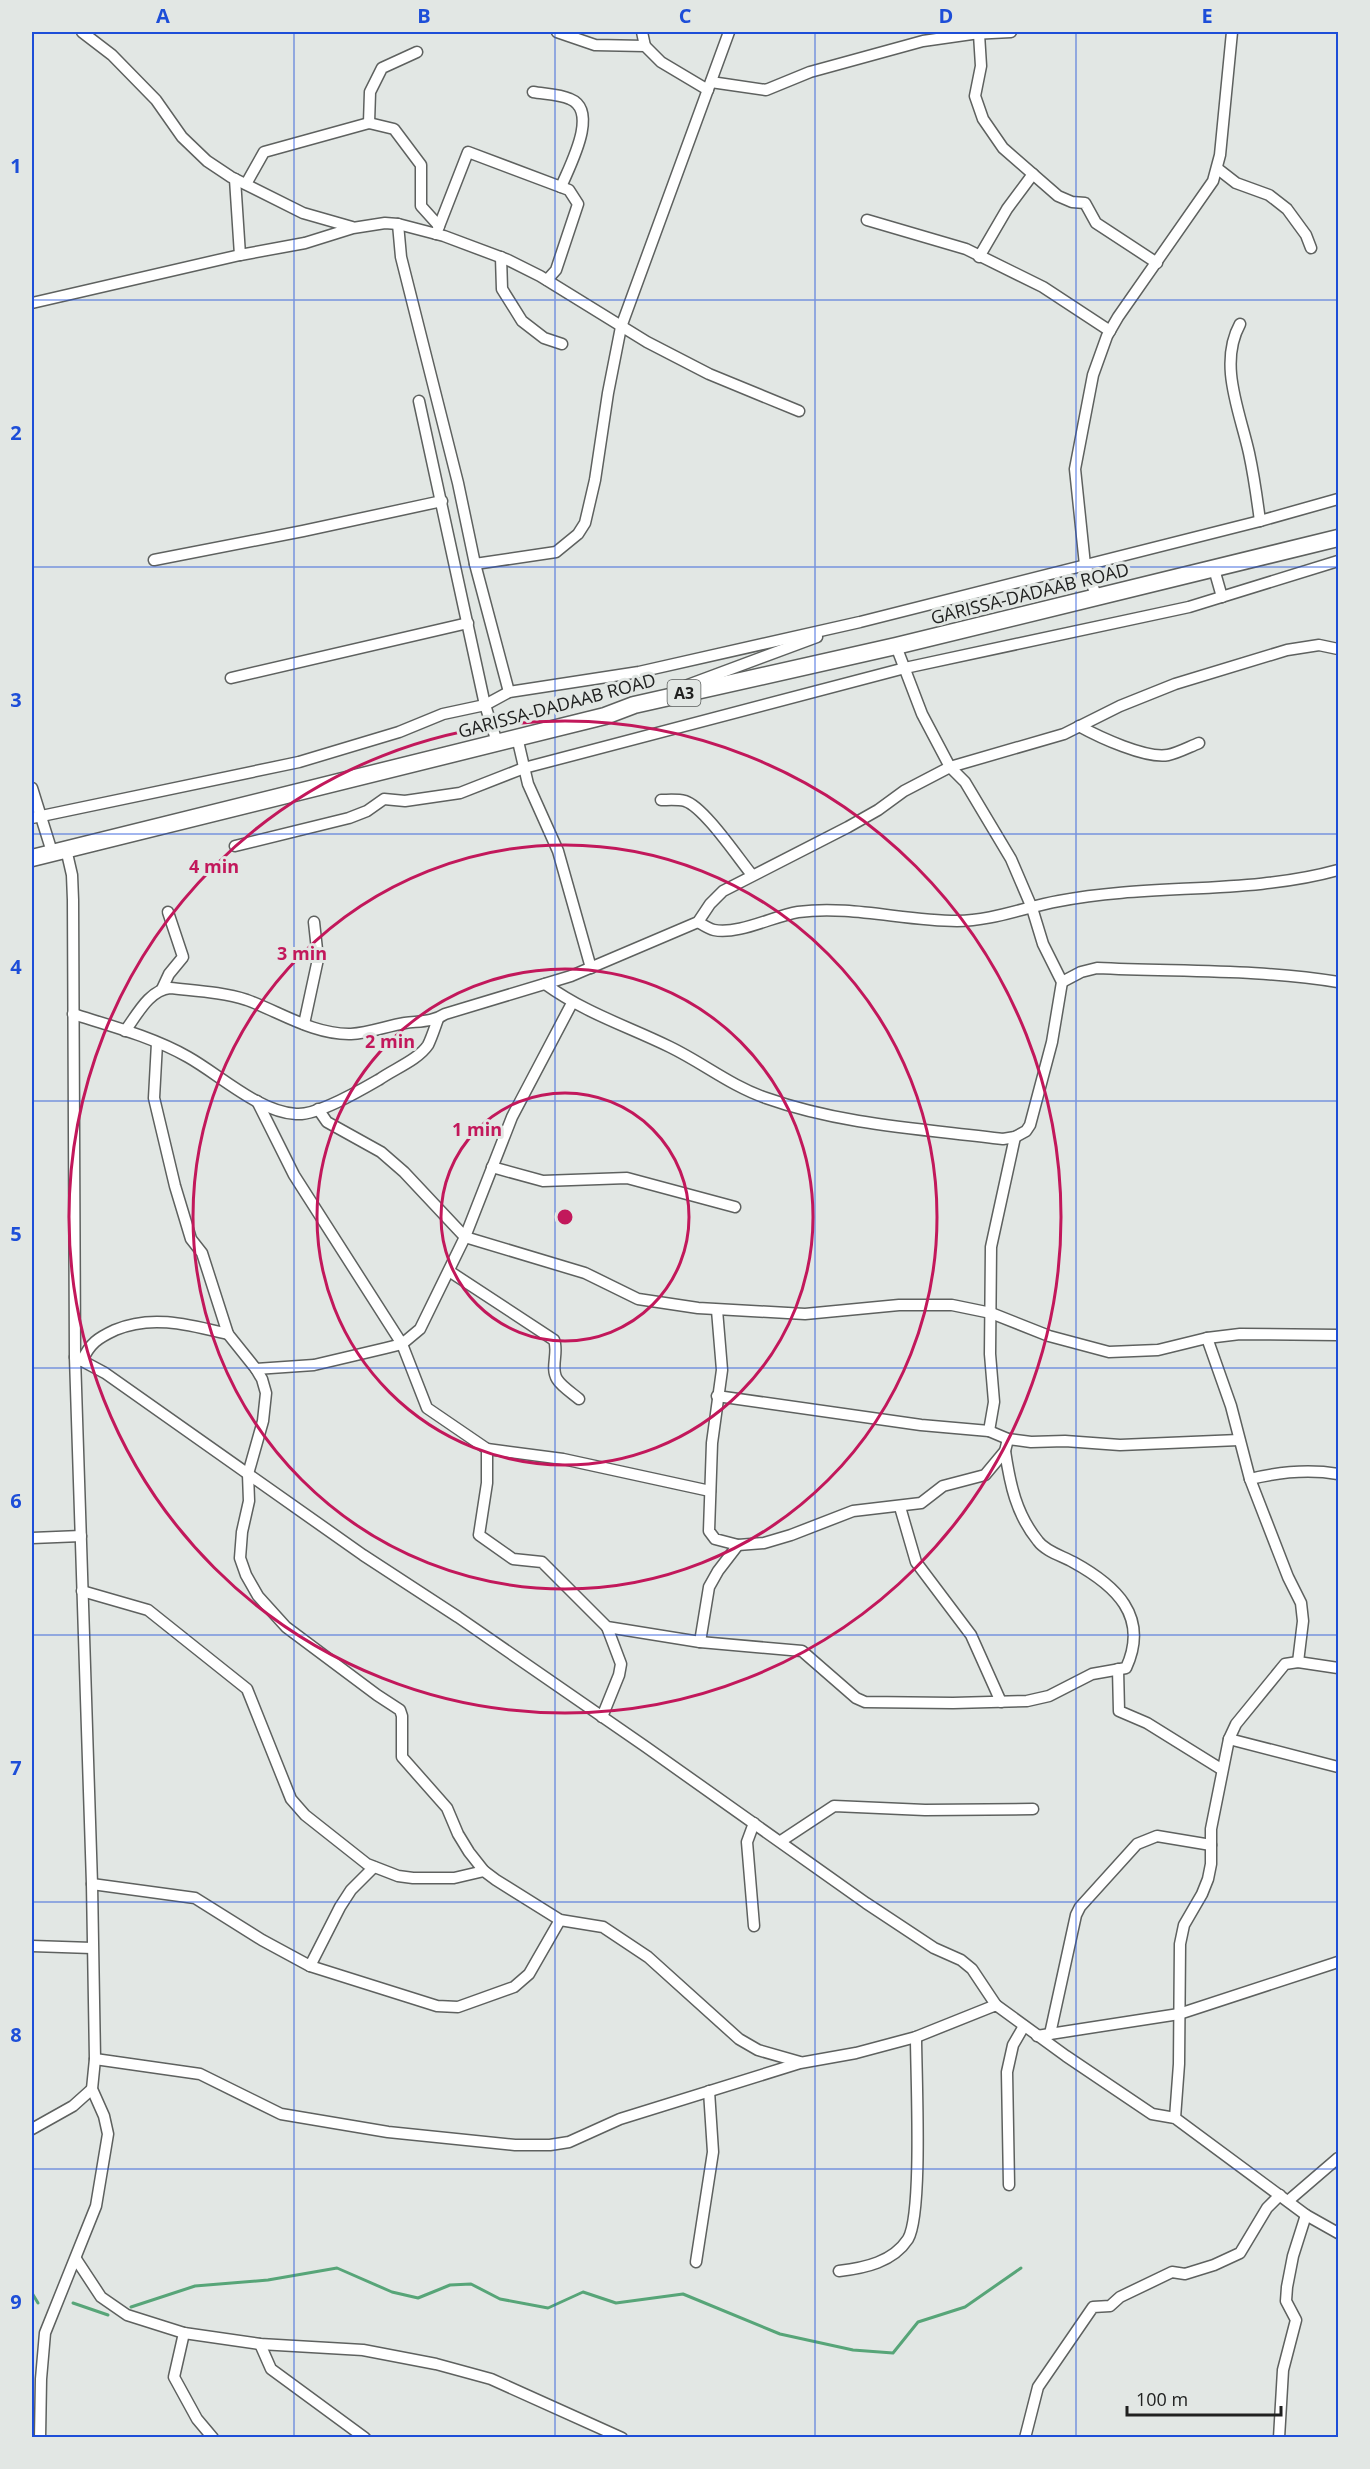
<svg xmlns="http://www.w3.org/2000/svg" width="1370" height="2469" font-family="'Open Sans',sans-serif">
	<style>
		.lines { fill: none; stroke-linecap: round; stroke-linejoin: round }
		.stream { stroke: #57a578; stroke-width: 3 }
		.minor-casing { stroke: #5e615f; stroke-width: 13 }
		.trunk-casing { stroke: #5e615f; stroke-width: 19 }
		.minor { stroke: #fff; stroke-width: 10 }
		.trunk { stroke: #fff; stroke-width: 16 }
		.grid { fill: none; stroke: #1d4ed8; stroke-width: 1.5; stroke-opacity: 0.55 }
		.ring { fill: none; stroke: #c2185b; stroke-width: 3 }
		.labels { text-anchor: middle; stroke-width: 6; stroke-linejoin: round; paint-order: stroke }
		.shield { fill: #e2e7e4; stroke: #5a5c5b; stroke-width: 1.5 }
		.shield-label { font-size: 16px; font-weight: bold; fill: #202120 }
		.street-label { font-size: 18px; fill: #202120; stroke: #e2e7e4 }
		.centre { fill: #c2185b; stroke: #e2e7e4; stroke-width: 3 }
		.ring-label { font-size: 18px; text-anchor: middle; font-weight: bold; fill: #c2185b; stroke: #e2e7e4; stroke-width: 6; stroke-linejoin: round; paint-order: stroke }
		.neatline { fill: none; stroke: #1d4ed8; stroke-width: 2 }
		.grid-label { font-size: 20px; text-anchor: middle; font-weight: bold; fill: #1d4ed8 }
	</style>
	<rect width="100%" height="100%" fill="#e2e7e4"/>
	<g class="lines">
		<g class="stream">
			<path d="M 32,2293 L 38,2303"/>
			<path d="M 73,2303 L 108,2315"/>
			<path d="M 131,2307 L 195,2286 L 268,2280 L 337,2268 L 392,2292 L 418,2298 L 450,2285 L 471,2284 L 500,2299 L 548,2308 L 583,2292 L 616,2303 L 683,2294 L 780,2334 L 853,2350 L 893,2353 L 918,2322 L 965,2307 L 1021,2268"/>
		</g>
		<g class="minor-casing">
			<g id="minor">
				<path d="M 82,32 L 112,55 L 156,100 L 182,137 L 207,161 L 231,177 L 303,213 L 352,227"/>
				<path d="M 557,32 L 595,45 L 645,46 L 661,62 L 708,90"/>
				<path d="M 642,32 L 645,46"/>
				<path d="M 979,34 L 981,66 L 975,96 L 983,119 L 1003,148 L 1058,196 L 1072,202 L 1085,203 L 1096,223 L 1157,263"/>
				<path d="M 711,82 L 766,90 L 810,72 L 923,41 L 972,34 L 1011,32"/>
				<path d="M 533,92 C 544,94 559,94 570,99 C 600,111 569,167 561,187"/>
				<path d="M 369,123 L 370,92 L 382,68 L 417,52"/>
				<path d="M 1218,169 L 1236,183 L 1269,195 L 1287,209 L 1306,235 L 1311,248"/>
				<path d="M 235,179 L 240,255"/>
				<path d="M 246,184 L 264,152 L 369,123 L 394,129 L 421,165 L 421,206 L 439,226"/>
				<path d="M 867,220 L 966,249 L 1043,287 L 1110,331"/>
				<path d="M 398,224 L 401,257 L 458,483 L 475,564 L 509,692"/>
				<path d="M 436,234 L 468,152 L 569,190 L 578,204 L 556,270 L 547,280"/>
				<path d="M 501,257 L 502,289 L 522,321 L 544,338 L 562,344"/>
				<path d="M 979,257 L 1007,209 L 1033,174"/>
				<path d="M 32,303 L 240,255 L 305,243 L 353,228 L 385,223 L 398,224 L 444,236 L 508,260 L 540,276 L 647,342 L 709,374 L 799,411"/>
				<path d="M 1240,324 C 1218,364 1240,412 1249,453 C 1254,476 1257,498 1260,521"/>
				<path d="M 419,401 L 485,705 L 497,742"/>
				<path d="M 154,560 L 303,531 L 442,501"/>
				<path d="M 475,564 L 556,552 L 578,534 L 585,523 L 595,480 L 608,393 L 621,327 L 729,32"/>
				<path d="M 1214,569 L 1222,597"/>
				<path d="M 1097,598 L 1085,565 L 1075,469 L 1093,375 L 1107,336 L 1118,317 L 1213,181 L 1220,155 L 1232,32"/>
				<path d="M 231,678 L 468,623"/>
				<path d="M 677,689 L 817,637"/>
				<path d="M 1079,726 C 1099,737 1146,759 1168,755 C 1178,753 1189,747 1199,743"/>
				<path d="M 517,737 L 528,784 L 558,851 L 591,968"/>
				<path d="M 32,788 L 52,852"/>
				<path d="M 661,800 C 668,800 677,799 685,801 C 704,807 738,858 752,875"/>
				<path d="M 32,818 L 299,762 L 399,732 L 443,714 L 485,705 L 509,692 L 639,672 L 860,622 L 1260,521 L 1338,499"/>
				<path d="M 235,846 L 349,818 L 367,811 L 384,799 L 405,801 L 460,793 L 524,768 L 905,668 L 1189,607 L 1338,561"/>
				<path d="M 698,922 C 703,925 709,929 714,930 C 738,935 774,916 798,912 C 851,905 904,921 957,921 C 992,921 1025,907 1059,901 C 1151,883 1248,895 1338,870"/>
				<path d="M 1062,982 L 1081,972 L 1097,968 C 1178,972 1259,969 1338,982"/>
				<path d="M 545,984 C 587,1014 625,1025 670,1047 C 703,1063 731,1086 766,1098 C 842,1125 924,1129 1003,1139 L 1015,1137 L 1026,1131 L 1030,1125 L 1052,1042 L 1062,982 L 1043,944 L 1032,908 L 1011,859 L 965,782 L 950,767 L 922,714 L 896,646"/>
				<path d="M 162,989 L 169,974 L 183,957 L 168,912"/>
				<path d="M 73,1014 C 111,1026 153,1037 188,1057 C 220,1075 259,1112 296,1114 C 317,1116 361,1090 380,1079 C 394,1069 418,1060 428,1045 C 432,1037 435,1027 438,1019"/>
				<path d="M 304,1024 L 318,959 L 314,922"/>
				<path d="M 125,1031 C 137,1015 149,990 170,988 C 196,991 222,992 247,1000 C 280,1012 314,1035 351,1034 C 369,1033 387,1026 405,1023 C 419,1021 433,1022 445,1014 L 571,976 L 698,922 L 710,904 L 723,891 L 848,827 L 878,810 L 904,791 L 950,767 L 1064,734 L 1120,706 L 1175,684 L 1287,650 L 1319,645 L 1338,649"/>
				<path d="M 157,1043 L 154,1098 L 175,1186 L 191,1239 L 202,1253 L 228,1334 L 256,1369 L 262,1379 L 266,1393 L 263,1421 L 248,1474 L 249,1501 L 242,1532 L 240,1558 L 246,1575 L 258,1596 L 286,1627 L 377,1695 L 400,1710 L 402,1716 L 402,1757 L 447,1808 L 458,1834 L 469,1852 L 484,1871 L 496,1880 L 560,1920 L 603,1927 L 648,1957 L 739,2039 L 758,2050 L 800,2062"/>
				<path d="M 257,1101 L 294,1175 L 402,1344 L 427,1408 L 487,1449 L 487,1483 L 479,1535 L 513,1559 L 542,1562 L 607,1627 L 700,1642 L 802,1651 L 856,1698 L 865,1702 L 953,1703 L 1027,1701 L 1049,1696 L 1092,1674 L 1126,1668 C 1150,1616 1115,1585 1073,1562 C 1062,1556 1045,1551 1038,1541 C 1016,1514 1010,1484 1005,1451"/>
				<path d="M 318,1109 L 327,1122 L 381,1152 L 404,1172 L 465,1237 L 585,1273 L 638,1299 L 698,1308 L 805,1314 L 899,1305 L 952,1305 L 991,1313 L 1049,1336 L 1109,1352 L 1158,1350 L 1207,1338 L 1240,1334 L 1338,1335"/>
				<path d="M 492,1167 L 543,1181 L 627,1178 L 735,1207"/>
				<path d="M 449,1271 L 554,1340 C 559,1352 550,1368 557,1379 C 561,1386 572,1393 579,1399"/>
				<path d="M 717,1310 L 722,1370 L 712,1443 L 709,1531 L 715,1539 L 738,1545 L 764,1543 L 791,1535 L 853,1511 L 921,1503 L 943,1486 L 985,1475 L 1005,1451 L 1008,1439"/>
				<path d="M 1207,1338 L 1231,1406 L 1250,1479 L 1288,1577 L 1301,1603 L 1303,1621 L 1298,1662"/>
				<path d="M 75,1357 L 105,1373 L 363,1555 L 458,1617 L 646,1747 L 866,1903 L 934,1948 L 961,1960 L 972,1969 L 996,2005"/>
				<path d="M 82,1361 C 90,1343 98,1338 115,1330 C 152,1314 190,1325 228,1334"/>
				<path d="M 256,1369 L 314,1365 L 386,1348 L 402,1344 L 420,1329 L 465,1237 L 512,1117 L 572,1003"/>
				<path d="M 717,1396 L 921,1425 L 989,1431 L 1008,1439 L 1031,1442 L 1065,1441 L 1120,1445 L 1239,1440"/>
				<path d="M 989,1431 L 994,1402 L 990,1354 L 991,1247 L 1015,1137"/>
				<path d="M 487,1449 L 563,1459 L 710,1491"/>
				<path d="M 1250,1479 C 1279,1472 1308,1469 1338,1474"/>
				<path d="M 900,1507 L 916,1562 L 971,1635 L 1001,1702"/>
				<path d="M 32,1538 L 81,1536"/>
				<path d="M 82,1591 L 148,1610 L 247,1689 L 291,1799 L 305,1815 L 367,1864 L 398,1876 L 413,1878 L 454,1878 L 484,1871"/>
				<path d="M 700,1642 L 709,1587 L 718,1571 L 738,1545"/>
				<path d="M 1118,1669 L 1119,1711 L 1147,1723 L 1221,1769"/>
				<path d="M 602,1717 L 619,1675 L 621,1664 L 607,1627"/>
				<path d="M 1229,1739 L 1338,1767"/>
				<path d="M 781,1841 L 834,1806 L 925,1810 L 1033,1809"/>
				<path d="M 92,1884 L 195,1898 L 262,1940 L 310,1966 L 437,2006 L 458,2007 L 514,1987 L 529,1974 L 560,1920"/>
				<path d="M 754,1926 L 747,1842 L 754,1823"/>
				<path d="M 32,1946 L 92,1948"/>
				<path d="M 310,1966 L 340,1907 L 351,1890 L 374,1867"/>
				<path d="M 1050,2034 L 1076,1915 L 1080,1907 L 1137,1844 L 1157,1836 L 1211,1845"/>
				<path d="M 1037,2036 L 1179,2014 L 1338,1962"/>
				<path d="M 95,2059 L 200,2074 L 281,2114 L 388,2132 L 515,2145 L 550,2145 L 569,2142 L 620,2119 L 800,2063 L 856,2053 L 916,2037 L 996,2005 L 1066,2056 L 1152,2114 L 1175,2118 L 1306,2215 L 1338,2233"/>
				<path d="M 1175,2118 L 1179,2064 L 1180,1944 L 1184,1925 L 1202,1894 L 1208,1879 L 1211,1864 L 1211,1829 L 1229,1739 L 1236,1724 L 1285,1664 L 1298,1662 L 1338,1668"/>
				<path d="M 32,2129 L 73,2106 L 92,2089"/>
				<path d="M 1009,2185 L 1007,2072 L 1013,2045 L 1024,2026"/>
				<path d="M 1288,2201 L 1338,2158"/>
				<path d="M 76,2259 L 101,2297 L 127,2315 L 184,2333 L 260,2344 L 363,2350 L 436,2364 L 491,2379 L 622,2438"/>
				<path d="M 696,2262 L 713,2152 L 709,2091"/>
				<path d="M 839,2271 C 865,2268 893,2262 908,2239 C 923,2214 916,2074 916,2037"/>
				<path d="M 184,2333 L 174,2377 L 197,2419 L 213,2438"/>
				<path d="M 260,2344 L 271,2369 L 365,2438"/>
				<path d="M 40,2438 L 41,2379 L 45,2333 L 96,2206 L 108,2134 L 104,2116 L 92,2089 L 95,2059 L 92,1884 L 75,1357 L 73,900 L 72,875 L 66,849"/>
				<path d="M 1025,2438 L 1038,2387 L 1093,2307 L 1110,2306 L 1120,2297 L 1172,2272 L 1185,2274 L 1214,2265 L 1240,2253 L 1267,2208 L 1280,2195"/>
				<path d="M 1279,2438 L 1283,2370 L 1296,2320 L 1286,2301 L 1287,2287 L 1293,2256 L 1306,2215"/>
			</g>
		</g>
		<g class="trunk-casing">
			<path id="trunk" d="M 32,858 L 605,716 L 634,705 L 896,646 L 1338,538"/>
		</g>
		<use href="#minor" class="minor"/>
		<use href="#trunk" class="trunk"/>
	</g>
	<path class="grid" d="M 294,32 L 294,2438M 555,32 L 555,2438M 815,32 L 815,2438M 1076,32 L 1076,2438M 32,300 L 1338,300M 32,567 L 1338,567M 32,834 L 1338,834M 32,1101 L 1338,1101M 32,1368 L 1338,1368M 32,1635 L 1338,1635M 32,1902 L 1338,1902M 32,2169 L 1338,2169"/>
	<g class="ring">
		<circle cx="565" cy="1217" r="124"/>
		<circle cx="565" cy="1217" r="248"/>
		<circle cx="565" cy="1217" r="372"/>
		<circle cx="565" cy="1217" r="496"/>
	</g>
	<g class="labels">
		<rect class="shield" x="667.5" y="680" width="33" height="26" rx="4.5"/>
		<g class="shield-label">
			<text x="684" y="699">A3</text>
		</g>
		<g class="street-label">
			<text transform="translate(1030 594) rotate(-14)" y="6">GARISSA-DADAAB ROAD</text>
			<text transform="translate(557 706) rotate(-15)" y="6">GARISSA-DADAAB ROAD</text>
		</g>
	</g>
	<circle cx="565" cy="1217" r="9" class="centre"/>
	<g class="ring-label">
		<text x="214" y="873">4 min</text>
		<text x="302" y="960">3 min</text>
		<text x="390" y="1048">2 min</text>
		<text x="477" y="1136">1 min</text>
	</g>
	<rect width="1370" height="2469" fill="none" stroke="#e2e7e4" stroke-width="66"/>
	<path d="M1127 2406v9h154v-9" fill="none" stroke="#202120" stroke-width="3"/>
	<text x="1136" y="2406" font-size="18" fill="#202120" stroke="#e2e7e4" stroke-width="4.5" paint-order="stroke">100 m</text>
	<rect x="33" y="33" width="1304" height="2403" class="neatline"/>
	<g class="grid-label">
		<text x="163" y="23">A</text>
		<text x="424" y="23">B</text>
		<text x="685" y="23">C</text>
		<text x="946" y="23">D</text>
		<text x="1207" y="23">E</text>
		<text x="16" y="173">1</text>
		<text x="16" y="440">2</text>
		<text x="16" y="707">3</text>
		<text x="16" y="974">4</text>
		<text x="16" y="1241">5</text>
		<text x="16" y="1508">6</text>
		<text x="16" y="1775">7</text>
		<text x="16" y="2042">8</text>
		<text x="16" y="2309">9</text>
	</g>
</svg>
